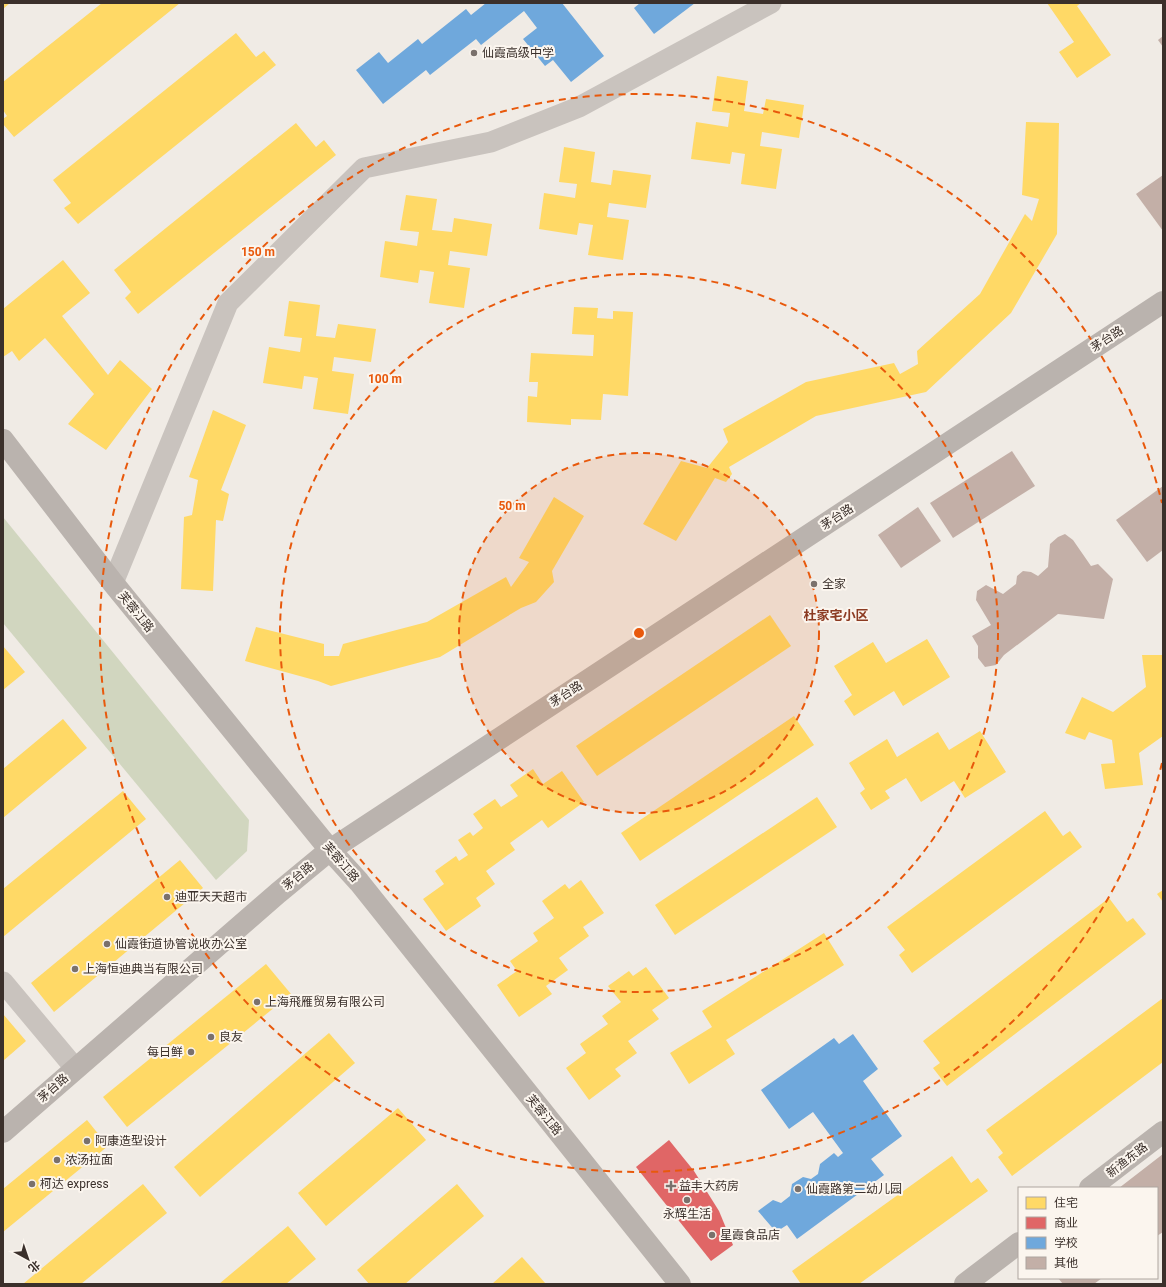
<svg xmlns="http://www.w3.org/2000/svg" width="1166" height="1287" font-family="Roboto,'Noto Sans SC',sans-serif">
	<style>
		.green { fill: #d1d6bf }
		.homes { fill: #ffd966 }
		.shops { fill: #e06666 }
		.schools { fill: #6fa8dc }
		.building { fill: #c3afa7 }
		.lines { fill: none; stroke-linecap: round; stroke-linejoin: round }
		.street { stroke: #c9c3be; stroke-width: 21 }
		.secondary { stroke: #bab3ae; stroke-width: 22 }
		.ring { fill: none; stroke: #e8590c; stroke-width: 2; stroke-dasharray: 7 5 }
		.poi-dot { fill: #7a716c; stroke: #fbf5ee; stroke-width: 1.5 }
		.labels { text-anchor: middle; stroke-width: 4; stroke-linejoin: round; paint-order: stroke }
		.poi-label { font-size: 12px; fill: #3b302b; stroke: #fbf5ee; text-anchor: start }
		.street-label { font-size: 12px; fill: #3b302b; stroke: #fbf5ee }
		.neighbourhood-label { font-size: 13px; font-weight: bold; fill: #8c3b22; stroke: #fbf5ee }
		.centre { fill: #e8590c; stroke: #fbf5ee; stroke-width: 2 }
		.ring-label { font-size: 12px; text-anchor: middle; font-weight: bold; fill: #e8590c; stroke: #fbf5ee; stroke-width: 4; stroke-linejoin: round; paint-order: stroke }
	</style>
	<rect width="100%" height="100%" fill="#f0ebe5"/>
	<path class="green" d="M 3,517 L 249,820 L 247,851 L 216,880 L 3,623 Z"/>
	<g class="homes">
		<path d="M 3,3 L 10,3 L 3,9 Z"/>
		<path d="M 102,3 L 180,3 L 14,137 L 3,124 L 3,119 L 7,116 L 3,110 L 3,82 Z"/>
		<path d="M 1047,3 L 1081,3 L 1077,6 L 1111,55 L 1077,78 L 1059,52 L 1074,42 Z"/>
		<path d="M 236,33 L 256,57 L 264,51 L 276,65 L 78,224 L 64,208 L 71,203 L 53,180 Z"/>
		<path d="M 717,76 L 748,81 L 744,111 L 763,114 L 766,99 L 804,105 L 799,138 L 762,132 L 760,146 L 782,149 L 776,189 L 741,184 L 745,154 L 732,152 L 730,164 L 691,159 L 696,122 L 728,127 L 730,113 L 712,111 Z"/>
		<path d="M 1026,122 L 1059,123 L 1057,234 L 1011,313 L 926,392 L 816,416 L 729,467 L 732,474 L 726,482 L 715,478 L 676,541 L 643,524 L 681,461 L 707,468 L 728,442 L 723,429 L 806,382 L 894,363 L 900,374 L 918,364 L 917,351 L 980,294 L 1025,214 L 1032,221 L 1039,199 L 1022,195 Z"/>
		<path d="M 296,123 L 316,147 L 324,140 L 336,155 L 138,314 L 125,298 L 131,292 L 114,270 Z"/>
		<path d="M 564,147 L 595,152 L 591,182 L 611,185 L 613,170 L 651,175 L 646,208 L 609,203 L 607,217 L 629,220 L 623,260 L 588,255 L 593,225 L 579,223 L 577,235 L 539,229 L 544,193 L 575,198 L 577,184 L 559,182 Z"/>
		<path d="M 406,195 L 437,199 L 432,230 L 452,232 L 454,218 L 492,224 L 487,256 L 450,251 L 448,265 L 470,268 L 464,308 L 429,303 L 434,272 L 420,270 L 418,283 L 380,277 L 385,241 L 417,246 L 419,232 L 400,230 Z"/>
		<path d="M 63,260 L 90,293 L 62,316 L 108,375 L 120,360 L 152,389 L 106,450 L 68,424 L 94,394 L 45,338 L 19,361 L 12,351 L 3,357 L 3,309 Z"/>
		<path d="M 289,301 L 320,305 L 316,336 L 335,338 L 338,324 L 376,329 L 371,362 L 334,357 L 332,371 L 354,374 L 348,414 L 313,409 L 318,378 L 304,376 L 302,389 L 263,383 L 269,347 L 300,352 L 302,338 L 284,336 Z"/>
		<path d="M 574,307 L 598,308 L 597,318 L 613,319 L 613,311 L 633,312 L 628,396 L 603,394 L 601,420 L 571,419 L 571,425 L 527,422 L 528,396 L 537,397 L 538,382 L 529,382 L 531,353 L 593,356 L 594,335 L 572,334 Z"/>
		<path d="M 213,410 L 246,425 L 221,490 L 229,494 L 223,521 L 216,520 L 213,591 L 181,589 L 184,517 L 192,515 L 198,480 L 189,477 Z"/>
		<path d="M 554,497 L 584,516 L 552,571 L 554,582 L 536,602 L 521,608 L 440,657 L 331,686 L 318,681 L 245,661 L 256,627 L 324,644 L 324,656 L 339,656 L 343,644 L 427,622 L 506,577 L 511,587 L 529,562 L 519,558 Z"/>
		<path d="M 770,615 L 791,646 L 597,776 L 576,746 Z"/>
		<path d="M 927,639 L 950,677 L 903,706 L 894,691 L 854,716 L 844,701 L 852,695 L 834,666 L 873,642 L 886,663 Z"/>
		<path d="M 3,646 L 25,672 L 3,690 Z"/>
		<path d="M 1142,655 L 1163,655 L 1163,736 L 1139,753 L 1143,785 L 1105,789 L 1101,764 L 1115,763 L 1112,740 L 1089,732 L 1085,740 L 1065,733 L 1082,697 L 1113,712 L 1146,687 Z"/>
		<path d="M 794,716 L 814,745 L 640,861 L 621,833 Z"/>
		<path d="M 63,719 L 87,748 L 3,818 L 3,769 Z"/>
		<path d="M 980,731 L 1006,772 L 965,798 L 954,781 L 921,802 L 906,778 L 885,791 L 890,798 L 871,810 L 860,793 L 865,789 L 849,763 L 887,739 L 897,757 L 938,732 L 949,750 Z"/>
		<path d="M 533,769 L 543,784 L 562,771 L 584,802 L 548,828 L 542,820 L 510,843 L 515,850 L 486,871 L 495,884 L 476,898 L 481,906 L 446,931 L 423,899 L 444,884 L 435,871 L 456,856 L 459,861 L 468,855 L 458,840 L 470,832 L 473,836 L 483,828 L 473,814 L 495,799 L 501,807 L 518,796 L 510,785 Z"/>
		<path d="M 123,791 L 146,819 L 3,937 L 3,889 Z"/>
		<path d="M 817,797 L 837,827 L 675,935 L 655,905 Z"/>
		<path d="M 1045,811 L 1063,836 L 1070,831 L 1082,847 L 912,973 L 899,955 L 905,950 L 887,927 Z"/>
		<path d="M 180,860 L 203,888 L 54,1012 L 31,983 Z"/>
		<path d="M 581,880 L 604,913 L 583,927 L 589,936 L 559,958 L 568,970 L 546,986 L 552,994 L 519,1017 L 497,985 L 517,971 L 510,961 L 538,941 L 533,933 L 554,918 L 542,901 L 565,884 L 569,889 Z"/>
		<path d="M 1163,890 L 1163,902 L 1157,894 Z"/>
		<path d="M 1109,898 L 1127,922 L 1133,918 L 1146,934 L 947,1086 L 933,1068 L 940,1063 L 923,1041 Z"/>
		<path d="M 824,933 L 844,965 L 726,1040 L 735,1054 L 689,1084 L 670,1053 L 712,1027 L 702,1011 Z"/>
		<path d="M 266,964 L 291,994 L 127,1127 L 103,1097 Z"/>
		<path d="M 646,967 L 669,998 L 652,1010 L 659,1019 L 628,1041 L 637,1053 L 615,1069 L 621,1076 L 589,1100 L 566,1068 L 586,1053 L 580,1044 L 608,1024 L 602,1016 L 621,1002 L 608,986 L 629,971 L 633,976 Z"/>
		<path d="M 1163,998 L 1163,1062 L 1012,1176 L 998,1157 L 1003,1153 L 986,1130 Z"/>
		<path d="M 3,1014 L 26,1041 L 3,1061 Z"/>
		<path d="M 329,1033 L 355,1063 L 200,1197 L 174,1167 Z"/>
		<path d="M 398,1108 L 426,1140 L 326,1226 L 298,1193 Z"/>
		<path d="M 87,1120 L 108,1146 L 3,1232 L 3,1189 Z"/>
		<path d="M 952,1156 L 971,1183 L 978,1178 L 988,1191 L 859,1284 L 801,1284 L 792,1271 Z"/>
		<path d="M 143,1184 L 167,1213 L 81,1284 L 23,1284 Z"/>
		<path d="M 457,1184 L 484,1216 L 405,1284 L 369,1284 L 357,1270 Z"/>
		<path d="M 288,1226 L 316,1259 L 286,1284 L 219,1284 Z"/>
		<path d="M 522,1257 L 546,1284 L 492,1284 Z"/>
	</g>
	<path class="shops" d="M 669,1140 L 694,1171 L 719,1211 L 733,1245 L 711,1261 L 636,1167 Z"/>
	<g class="schools">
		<path d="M 486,3 L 562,3 L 604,56 L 571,82 L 553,60 L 545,66 L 523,39 L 537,28 L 524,11 L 481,45 L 476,39 L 430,75 L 426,70 L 383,104 L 356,70 L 379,52 L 388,63 L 418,39 L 422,44 L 466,9 L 471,15 Z"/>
		<path d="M 640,3 L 695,3 L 654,34 L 634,8 Z"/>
		<path d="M 853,1034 L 878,1069 L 863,1081 L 902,1136 L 871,1159 L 884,1175 L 797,1239 L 787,1225 L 776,1232 L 758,1211 L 773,1200 L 781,1203 L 790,1196 L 792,1184 L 803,1177 L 811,1179 L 818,1174 L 820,1164 L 834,1153 L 838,1157 L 843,1153 L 813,1112 L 789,1129 L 761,1090 L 834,1038 L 839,1044 Z"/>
	</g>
	<g class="building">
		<path d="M 1163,36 L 1163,47 L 1158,40 Z"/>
		<path d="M 1163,175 L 1163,231 L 1136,194 Z"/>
		<path d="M 1012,451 L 1035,486 L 953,538 L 930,503 Z"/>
		<path d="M 1163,486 L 1163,550 L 1147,562 L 1116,520 Z"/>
		<path d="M 918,507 L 941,541 L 901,568 L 878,535 Z"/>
		<path d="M 1065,534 L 1073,540 L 1091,566 L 1098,564 L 1113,579 L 1104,619 L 1058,614 L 1004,655 L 996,665 L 985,667 L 978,658 L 978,646 L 972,636 L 991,625 L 976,600 L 977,591 L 986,585 L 1003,594 L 1016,584 L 1017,576 L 1023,571 L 1031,572 L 1038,576 L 1048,567 L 1050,544 L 1058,537 Z"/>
		<path d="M 1163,1154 L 1163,1232 L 1157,1236 L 1157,1188 L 1119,1188 Z"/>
		<path d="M 1058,1278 L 1102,1278 L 1094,1284 L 1063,1284 Z"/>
	</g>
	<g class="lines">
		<g class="street">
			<path d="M 113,583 L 228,303 L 364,168 L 491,142 L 579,107 L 771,3"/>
			<path d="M 3,982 L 75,1068"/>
		</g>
		<g class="secondary">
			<path d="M 3,440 L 113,583 L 330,850 L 359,882 L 680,1284"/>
			<path d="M 3,1132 L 278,893 L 330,850 L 1163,302"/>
			<path d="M 1090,1188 L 1163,1132"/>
			<path d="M 965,1284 L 1019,1243"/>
		</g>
	</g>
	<circle cx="639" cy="633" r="180" fill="#e8590c" fill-opacity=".12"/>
	<g class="ring">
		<circle cx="639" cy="633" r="180"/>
		<circle cx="639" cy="633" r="359"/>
		<path d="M1162 763A539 539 0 1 1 1162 503"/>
	</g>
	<g class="poi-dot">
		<circle cx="474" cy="53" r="4"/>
		<circle cx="814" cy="584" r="4"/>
		<circle cx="167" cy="897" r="4"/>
		<circle cx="107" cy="944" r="4"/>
		<circle cx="75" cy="969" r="4"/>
		<circle cx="257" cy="1002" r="4"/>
		<circle cx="211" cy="1037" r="4"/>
		<circle cx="191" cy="1052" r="4"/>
		<circle cx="87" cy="1141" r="4"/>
		<circle cx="57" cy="1160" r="4"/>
		<circle cx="32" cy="1184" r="4"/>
		<path d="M669 1180h4v4h4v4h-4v4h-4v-4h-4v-4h4z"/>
		<circle cx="798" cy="1189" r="4"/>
		<circle cx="687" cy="1200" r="4"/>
		<circle cx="712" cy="1235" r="4"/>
	</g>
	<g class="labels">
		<g class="poi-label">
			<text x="482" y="57">仙霞高级中学</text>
			<text x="822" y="588">全家</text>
			<text x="175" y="901">迪亚天天超市</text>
			<text x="115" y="948">仙霞街道协管说收办公室</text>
			<text x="83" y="973">上海恒迪典当有限公司</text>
			<text x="265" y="1006">上海飛雁贸易有限公司</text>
			<text x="219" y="1041">良友</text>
			<text x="183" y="1056" text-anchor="end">每日鲜</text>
			<text x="95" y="1145">阿康造型设计</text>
			<text x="65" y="1164">浓汤拉面</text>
			<text x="40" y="1188">柯达 express</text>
			<text x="679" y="1190">益丰大药房</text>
			<text x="806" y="1193">仙霞路第二幼儿园</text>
			<text x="687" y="1218" text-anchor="middle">永辉生活</text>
			<text x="720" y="1239">星霞食品店</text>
		</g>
		<g class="street-label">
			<text transform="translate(1107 339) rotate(-33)" y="4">茅台路</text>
			<text transform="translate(837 517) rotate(-33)" y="4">茅台路</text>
			<text transform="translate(136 612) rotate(51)" y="4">芙蓉江路</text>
			<text transform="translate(566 694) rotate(-33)" y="4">茅台路</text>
			<text transform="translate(341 862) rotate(49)" y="4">芙蓉江路</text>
			<text transform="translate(298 876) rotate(-40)" y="4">茅台路</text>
			<text transform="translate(53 1088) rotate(-42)" y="4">茅台路</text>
			<text transform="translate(544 1115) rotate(51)" y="4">芙蓉江路</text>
			<text transform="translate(1127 1160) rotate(-38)" y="4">新渔东路</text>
		</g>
		<g class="neighbourhood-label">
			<text x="836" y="620">杜家宅小区</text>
		</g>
	</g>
	<circle cx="639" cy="633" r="6" class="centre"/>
	<g class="ring-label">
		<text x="258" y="256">150 m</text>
		<text x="385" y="383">100 m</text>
		<text x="512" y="510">50 m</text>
	</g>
	<rect width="1166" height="1287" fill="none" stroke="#3b302b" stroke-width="8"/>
	<rect x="1018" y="1187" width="140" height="92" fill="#fbf5ee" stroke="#aea6a0"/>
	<rect x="1026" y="1197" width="20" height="12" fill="#ffd966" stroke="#aea6a0"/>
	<text x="1054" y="1207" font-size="12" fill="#3b302b">住宅</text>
	<rect x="1026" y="1217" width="20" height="12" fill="#e06666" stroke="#aea6a0"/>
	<text x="1054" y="1227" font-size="12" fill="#3b302b">商业</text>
	<rect x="1026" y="1237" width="20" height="12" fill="#6fa8dc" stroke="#aea6a0"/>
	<text x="1054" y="1247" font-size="12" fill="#3b302b">学校</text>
	<rect x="1026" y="1257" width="20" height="12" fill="#c3afa7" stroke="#aea6a0"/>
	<text x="1054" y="1267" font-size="12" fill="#3b302b">其他</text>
	<g transform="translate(28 1259) rotate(140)" stroke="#fbf5ee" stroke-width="3" paint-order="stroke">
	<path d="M0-3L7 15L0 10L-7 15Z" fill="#3b302b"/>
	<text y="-6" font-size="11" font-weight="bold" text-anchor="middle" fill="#3b302b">北</text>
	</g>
</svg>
